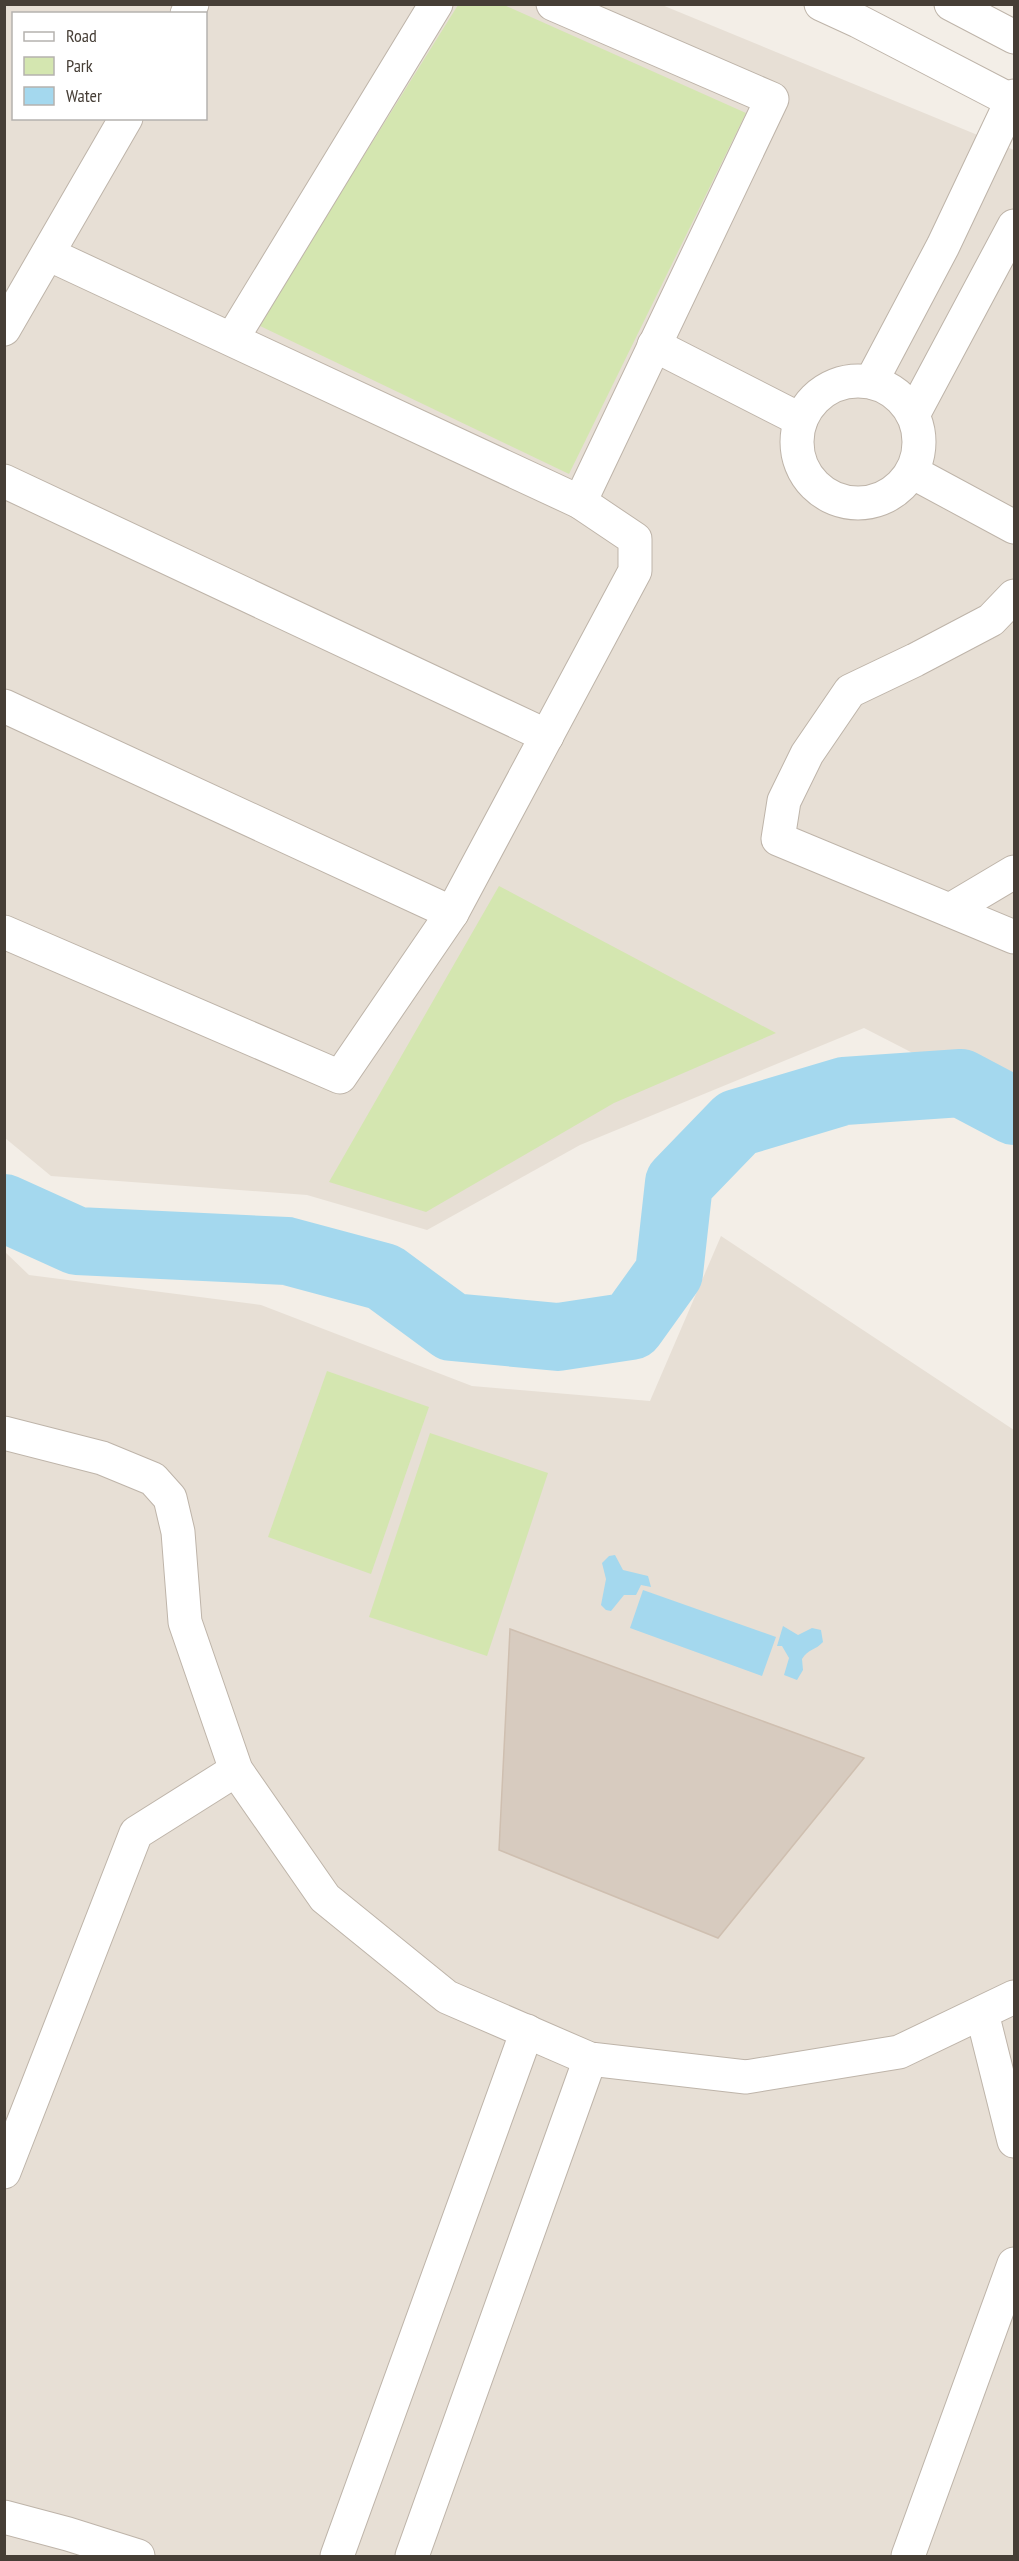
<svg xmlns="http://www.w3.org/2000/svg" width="1019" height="2561" font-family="'PT Sans Narrow',sans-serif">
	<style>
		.residential { fill: #e7dfd5; fill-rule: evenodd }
		.green { fill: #d4e6b0 }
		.water { fill: #a4d8ee }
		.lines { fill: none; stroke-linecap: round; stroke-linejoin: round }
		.river { stroke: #a4d8ee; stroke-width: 68 }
		.building { fill: #d7cbbf; stroke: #cfbfb0; stroke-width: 1.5 }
		.minor-casing { stroke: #beb4a9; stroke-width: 35 }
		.minor { stroke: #fff; stroke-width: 33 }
	</style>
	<rect width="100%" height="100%" fill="#f3eee7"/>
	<g class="residential">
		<path d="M 4,5 L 662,5 L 1014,150 L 1014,1105 L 864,1028 L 580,1145 L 427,1230 L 307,1195 L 51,1176 L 5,1138 ZM 14,14 L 206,14 L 206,118 L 14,118 Z"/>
		<path d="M 721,1236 L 1014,1430 L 1014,2556 L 5,2556 L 4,1251 L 29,1275 L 261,1305 L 472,1386 L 650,1401 Z"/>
	</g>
	<g class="green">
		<path d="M 458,5 L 504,5 L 746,113 L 569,474 L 258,325 Z"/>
		<path d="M 499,886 L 776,1033 L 614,1103 L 426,1212 L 329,1182 Z"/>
		<path d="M 327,1371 L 429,1407 L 371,1574 L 268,1537 Z"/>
		<path d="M 430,1433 L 548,1473 L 487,1656 L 369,1617 Z"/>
	</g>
	<g class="water">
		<path d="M 615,1555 L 623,1570 L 648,1576 L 651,1587 L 641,1585 L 636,1595 L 624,1595 L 611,1611 L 606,1610 L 601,1605 L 606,1579 L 602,1563 L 609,1556 Z"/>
		<path d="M 643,1590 L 776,1637 L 762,1676 L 630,1628 Z"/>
		<path d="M 783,1626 L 798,1635 L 812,1628 L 821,1630 L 823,1642 C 816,1650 808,1649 802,1659 L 803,1670 L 797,1680 L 784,1675 L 789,1658 L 782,1646 L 777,1646 Z"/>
	</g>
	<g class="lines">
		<path class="river" d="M 4,1208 L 77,1241 L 287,1251 L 384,1277 L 452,1327 L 558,1337 L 631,1326 L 669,1273 L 679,1183 L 737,1123 L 844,1091 L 961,1083 L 1014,1111"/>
	</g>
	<path class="building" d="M 510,1629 L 864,1758 L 718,1938 L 499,1850 Z"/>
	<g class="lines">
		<g class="minor-casing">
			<g id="minor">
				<path d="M 553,4 L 772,99 L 580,502"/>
				<path d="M 821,4 L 858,21 L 1014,102"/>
				<path d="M 951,4 L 1014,37"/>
				<path d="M 187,14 L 192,4"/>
				<path d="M 4,329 L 126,118"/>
				<path d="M 232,339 L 436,4"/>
				<path d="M 654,345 L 801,420"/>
				<circle cx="858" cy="442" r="61"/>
				<path d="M 871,382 L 943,246 L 1014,96"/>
				<path d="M 913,415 L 1014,226"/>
				<path d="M 912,472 L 1014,527"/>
				<path d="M 4,481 L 547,736"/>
				<path d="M 1014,596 L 991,620 L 915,660 L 850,691 L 807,754 L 784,801 L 778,839 L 1014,937"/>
				<path d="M 4,706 L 452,913"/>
				<path d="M 950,910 L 1014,872"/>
				<path d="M 4,932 L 340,1077 L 452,913 L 635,571 L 635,539 L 580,502 L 48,254"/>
				<path d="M 4,1433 L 102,1458 L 153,1479 L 170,1498 L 178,1532 L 185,1622 L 236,1770 L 325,1898 L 447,1997 L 590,2059 L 746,2077 L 899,2052 L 1014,1997"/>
				<path d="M 982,2013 L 1014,2141"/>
				<path d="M 4,2172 L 136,1833 L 236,1770"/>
				<path d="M 4,2517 L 68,2534 L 138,2556"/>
				<path d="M 337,2556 L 527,2031"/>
				<path d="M 412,2556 L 590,2059"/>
				<path d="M 908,2556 L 1014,2264"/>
			</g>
		</g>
		<use href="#minor" class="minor"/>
	</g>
	<rect width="1019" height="2561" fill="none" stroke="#463e36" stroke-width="12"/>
	<rect x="12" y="12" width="195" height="108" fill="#ffffff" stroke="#b5b2af" stroke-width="1.5"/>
	<rect x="24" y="32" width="30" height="9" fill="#ffffff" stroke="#b5b2af" stroke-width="1.5"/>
	<text x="66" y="42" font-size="18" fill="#463e36">Road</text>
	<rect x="24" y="57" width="30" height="18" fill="#d4e6b0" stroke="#b5b2af" stroke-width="1.5"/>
	<text x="66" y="72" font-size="18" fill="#463e36">Park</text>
	<rect x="24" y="87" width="30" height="18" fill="#a4d8ee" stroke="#b5b2af" stroke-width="1.5"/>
	<text x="66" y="102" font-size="18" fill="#463e36">Water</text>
</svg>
